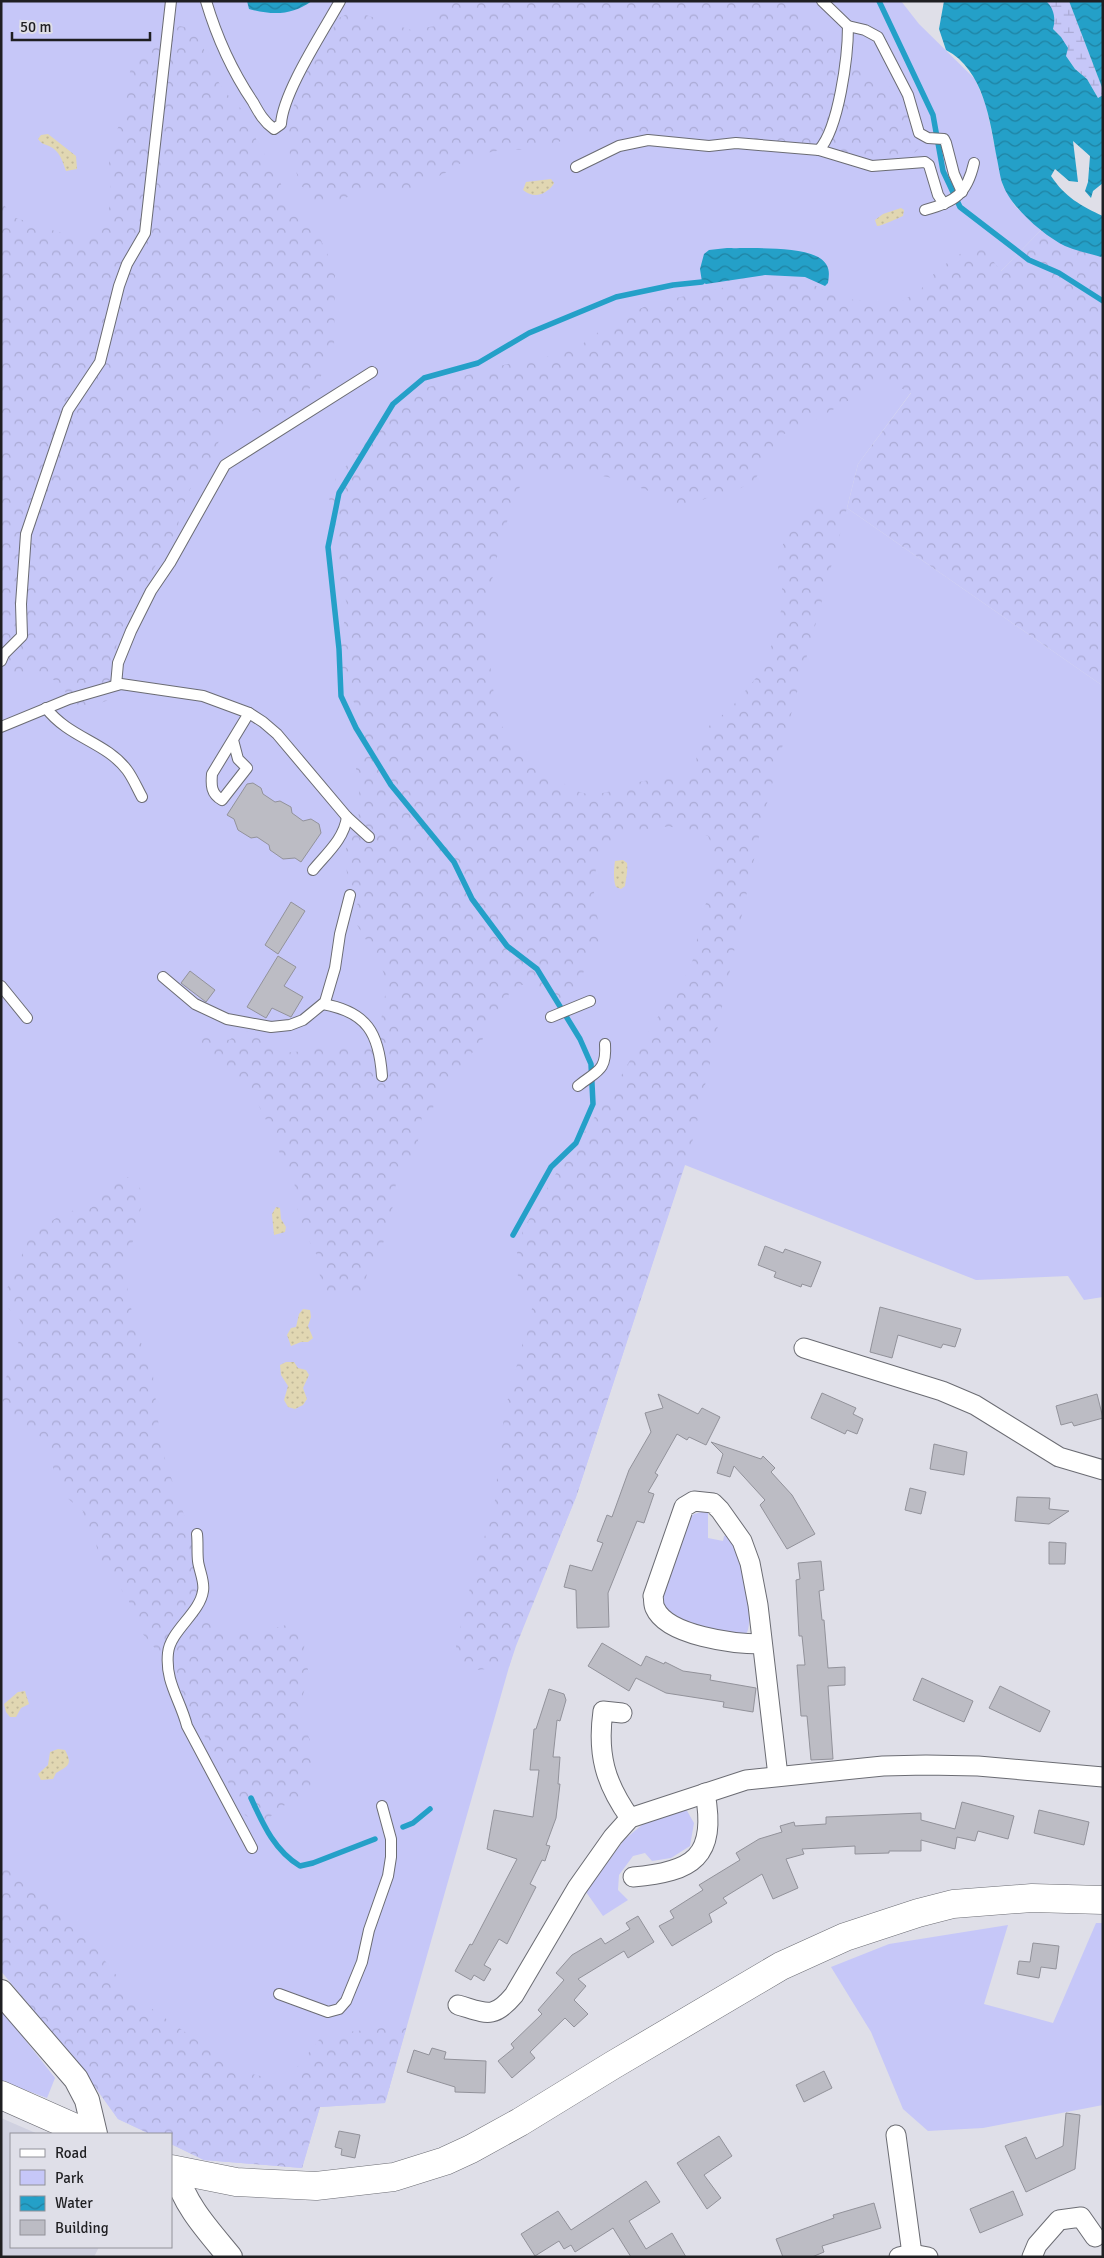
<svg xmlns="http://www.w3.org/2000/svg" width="1104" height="2258" font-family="Signika,sans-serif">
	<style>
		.built { fill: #d0d1e0 }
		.green { fill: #c6c7f8 }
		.forest { fill: url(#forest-crowns); fill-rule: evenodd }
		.wetland { fill: url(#wetland-marsh) }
		.sand { fill: url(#sand-dots) }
		.water { fill: url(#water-waves) }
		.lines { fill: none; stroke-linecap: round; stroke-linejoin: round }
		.stream { stroke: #24a0c8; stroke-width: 5.5 }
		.building { fill: #bcbcc4; stroke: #92929a }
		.service-casing { stroke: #6b6c73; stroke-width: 12 }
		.minor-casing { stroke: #6b6c73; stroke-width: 21 }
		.tertiary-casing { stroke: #6b6c73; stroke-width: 26 }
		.secondary-casing { stroke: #6b6c73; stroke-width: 29 }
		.service { stroke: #fff; stroke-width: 10 }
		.minor { stroke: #fff; stroke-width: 19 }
		.tertiary { stroke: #fff; stroke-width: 24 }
		.secondary { stroke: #fff; stroke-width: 28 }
	</style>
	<defs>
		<pattern id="forest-crowns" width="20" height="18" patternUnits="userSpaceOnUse" patternTransform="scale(1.25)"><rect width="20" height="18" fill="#c6c7f8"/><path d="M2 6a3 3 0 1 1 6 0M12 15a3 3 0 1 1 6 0" fill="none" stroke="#aaaad4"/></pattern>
		<pattern id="wetland-marsh" width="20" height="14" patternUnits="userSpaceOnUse" patternTransform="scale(1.25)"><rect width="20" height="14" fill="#c6c7f8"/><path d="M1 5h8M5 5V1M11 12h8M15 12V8" fill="none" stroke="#aaaad4"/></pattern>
		<pattern id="sand-dots" width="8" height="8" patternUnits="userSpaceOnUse" patternTransform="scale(1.25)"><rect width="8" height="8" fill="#e1d7b2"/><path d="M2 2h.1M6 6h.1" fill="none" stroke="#c1b899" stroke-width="1.8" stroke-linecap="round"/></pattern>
		<pattern id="water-waves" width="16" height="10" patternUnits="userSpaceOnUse" patternTransform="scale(1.25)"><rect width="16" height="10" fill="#24a0c8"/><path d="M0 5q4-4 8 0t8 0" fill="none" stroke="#1f82a2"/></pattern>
	</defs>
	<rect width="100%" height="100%" fill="#dfdfe8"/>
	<path class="built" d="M 1,2118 L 38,2134 L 11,2134 L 11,2247 L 99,2247 L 94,2257 L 1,2257 Z"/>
	<g class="green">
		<path d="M 1,1 L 901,1 L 919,24 L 975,79 L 986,105 L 1003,186 L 1015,206 L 1041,230 L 1001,271 L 858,464 L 847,508 L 1103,686 L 1103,1297 L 1084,1300 L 1068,1276 L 976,1280 L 685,1165 L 576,1497 L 515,1646 L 385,2103 L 320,2107 L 302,2168 L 204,2160 L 171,2144 L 171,2134 L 150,2134 L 118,2119 L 80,2066 L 1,1971 Z"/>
		<path d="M 702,1512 L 708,1513 L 708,1538 L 723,1541 L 724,1536 L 728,1535 C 735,1545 741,1559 744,1571 C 747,1583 753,1626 746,1634 C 714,1632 687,1627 663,1606 L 662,1597 L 690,1518 L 694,1514 Z"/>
		<path d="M 686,1809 L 694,1823 L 690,1846 L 671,1858 L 652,1861 L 645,1853 L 633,1856 L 619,1875 L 618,1890 L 628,1900 L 603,1916 L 586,1892 L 624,1840 L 649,1819 Z"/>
		<path d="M 1096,1923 L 1103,1923 L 1103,2105 L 983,2128 L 928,2131 L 903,2109 L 871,2032 L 831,1967 L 889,1944 L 1008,1925 L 984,2004 L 1053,2023 Z"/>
		<path d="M 1,2009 L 55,2078 L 47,2098 L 1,2081 Z"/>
	</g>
	<g class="forest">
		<path d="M 442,1 L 793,1 L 849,57 C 870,65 887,88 907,100 L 914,129 L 922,146 L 912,155 L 862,158 L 806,143 L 788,144 L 727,135 L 702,138 L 675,135 L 627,152 L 621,136 L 579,131 L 557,143 L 542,147 L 524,150 L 502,150 L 470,156 L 453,169 L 413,189 L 400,191 L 377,191 L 354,195 L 317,207 L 301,185 L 290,156 L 288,136 L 290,117 L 303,77 L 327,43 L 337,19 L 349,13 L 363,14 L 411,30 L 435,26 Z"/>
		<path d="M 180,26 L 189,28 L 198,34 L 214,75 L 225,92 L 249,117 L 257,142 L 276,173 L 288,200 L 305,220 L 314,225 L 332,264 L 335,276 L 334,349 L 318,382 L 302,394 L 305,406 L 295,414 L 281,419 L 255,411 L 244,412 L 233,420 L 222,435 L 204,471 L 195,478 L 179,515 L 178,531 L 159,559 L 118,638 L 112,669 L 114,696 C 102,705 93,705 78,705 L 45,671 L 17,674 L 1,673 L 1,570 L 5,562 L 1,542 L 1,202 L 16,218 L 58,232 L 75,236 L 93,232 L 105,220 L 109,209 L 111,192 L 109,162 L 114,136 L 124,115 L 124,99 L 132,63 L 144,54 L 157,38 Z"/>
		<path d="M 1041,230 L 1064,245 L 1101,257 L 1103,256 L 1103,686 L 847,508 L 763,818 L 694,1136 L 576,1497 L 516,1646 L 509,1667 L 465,1671 L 456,1664 L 456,1645 L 478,1555 L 494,1510 L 501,1436 L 506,1406 L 534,1301 L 518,1279 L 517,1248 L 524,1228 L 558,1170 L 610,1095 L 637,1048 L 686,975 L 695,955 L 699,923 L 711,889 L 716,855 L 708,836 C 664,819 647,828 605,844 L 596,867 L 594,893 L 601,942 L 588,959 L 578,988 L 563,1000 L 549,999 L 537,984 L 522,985 L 510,991 L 505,1004 L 493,1020 L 480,1044 L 457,1070 L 436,1088 L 433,1109 L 422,1116 L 416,1153 L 397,1176 L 390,1224 L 382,1246 L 369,1268 L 362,1291 L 328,1294 L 320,1276 L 316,1254 L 304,1231 L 297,1207 L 294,1179 L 282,1168 L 278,1144 L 255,1098 L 237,1083 L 222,1062 L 198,1039 L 202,1027 L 229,1040 L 244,1030 L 270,1043 L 283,1053 L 304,1051 L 321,1045 L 339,1045 L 365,1050 L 379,1033 L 387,983 L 380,963 L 354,920 L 358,902 L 349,880 L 343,857 L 361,808 L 356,768 L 363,752 L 365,734 L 363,720 L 345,685 L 340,661 L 339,640 L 348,609 L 337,565 L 337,538 L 331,517 L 329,496 L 337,475 L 351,461 L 368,435 L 398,398 L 419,390 L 493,367 L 550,356 L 577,348 L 616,319 L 653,303 L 749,282 L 798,281 L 816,286 L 834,295 L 854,300 L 898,304 L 922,288 L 937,270 L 960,254 L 981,246 L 1001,271 ZM 884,380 L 911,393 L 858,464 L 847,508 L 819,506 L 790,525 L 777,561 L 784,599 L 773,642 L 756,678 L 730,709 L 712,723 L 699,737 L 695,770 L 689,781 C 674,779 660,778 644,781 C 626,784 607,796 588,794 C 574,793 560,780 548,773 C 530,761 507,742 500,721 C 492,696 487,641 488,615 C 488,579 510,503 527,472 L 568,469 L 617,479 L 654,493 L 675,504 L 687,507 L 711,496 L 731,493 L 754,481 L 773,450 L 773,438 L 803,427 Z"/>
		<path d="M 132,1176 L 143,1193 L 137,1231 L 123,1266 L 134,1323 L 153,1376 L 160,1437 L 166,1463 L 189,1529 L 201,1602 L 210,1622 L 230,1632 L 252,1634 L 294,1623 L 305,1632 L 304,1650 L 309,1675 L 303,1695 L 300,1714 L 311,1743 L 314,1766 L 309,1792 L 291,1800 L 260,1825 L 245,1815 L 183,1694 L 158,1652 L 142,1633 L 128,1599 L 100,1559 L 95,1541 L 81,1524 L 83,1511 L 66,1497 L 58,1485 L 48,1449 L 35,1429 L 21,1423 L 9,1414 L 2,1399 L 1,1386 L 14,1363 L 15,1352 L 22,1332 L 20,1320 L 5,1305 L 6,1290 L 16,1272 L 28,1237 L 65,1212 L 91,1208 L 116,1181 Z"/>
		<path d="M 1,1864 L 66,1911 L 131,1994 L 240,2071 L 285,2082 L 323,2035 L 407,2025 L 385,2103 L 320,2107 L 302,2168 L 204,2160 L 171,2144 L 171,2134 L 150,2134 L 118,2119 L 80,2066 L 1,1971 Z"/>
	</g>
	<path class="wetland" d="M 1046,1 L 1069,1 L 1103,90 L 1103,95 L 1098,98 L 1087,79 L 1075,69 L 1066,56 L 1061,37 L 1053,29 Z"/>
	<g class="sand">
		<path d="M 48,134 L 76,156 L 77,169 L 66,171 C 62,160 60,151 49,146 C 44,144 42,144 38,139 L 41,135 Z"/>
		<path d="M 551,179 L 554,183 L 553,185 C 545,195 534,199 523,190 L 526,182 Z"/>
		<path d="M 901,208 L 904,210 L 903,216 C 898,218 882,226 877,226 L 875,220 L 883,214 Z"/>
		<path d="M 623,860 L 627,863 C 628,869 626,879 625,886 L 621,889 L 616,887 C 613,880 614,868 615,861 Z"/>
		<path d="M 276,1207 L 280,1208 L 281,1219 L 286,1227 L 285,1232 L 274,1235 L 272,1214 Z"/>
		<path d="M 303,1309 L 310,1310 L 311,1317 L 308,1326 L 313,1338 L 308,1342 L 301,1342 L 291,1346 L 287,1335 L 291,1328 L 296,1327 L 299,1314 Z"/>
		<path d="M 286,1362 L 294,1362 L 298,1368 L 306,1370 L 309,1375 L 303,1388 L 307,1399 L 303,1405 L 295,1409 L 288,1407 L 284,1400 L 288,1386 L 281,1375 L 280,1365 Z"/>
		<path d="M 25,1691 L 29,1704 L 21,1708 L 16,1717 L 10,1717 L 6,1712 L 4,1704 L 18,1692 Z"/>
		<path d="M 58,1749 L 65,1750 C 73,1765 68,1766 56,1773 L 53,1779 L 41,1780 L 38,1774 L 48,1765 L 50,1752 Z"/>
	</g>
	<g class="water">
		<path d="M 247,1 L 312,1 C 291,16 272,15 249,9 Z"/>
		<path d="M 944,1 L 1046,1 C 1054,8 1056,19 1053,29 L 1061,37 L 1068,48 L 1066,56 L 1075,69 L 1087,79 L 1098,98 L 1103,95 L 1103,183 L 1093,191 L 1091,198 L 1085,191 L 1088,182 L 1090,156 L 1073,141 L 1078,182 L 1069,181 L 1055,169 L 1051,176 C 1065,197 1081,206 1103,216 L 1103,256 L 1101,257 C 1089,253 1076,251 1065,246 C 1044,236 1011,207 1003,185 C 1000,178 999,168 997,159 C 990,121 984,70 946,50 L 939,29 Z"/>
		<path d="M 1069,1 L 1103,1 L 1103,90 Z"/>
		<path d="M 727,248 C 748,249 814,244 826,264 C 830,270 829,276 828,283 L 825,286 L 805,277 L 765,275 L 706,284 L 702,282 L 700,269 L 704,254 L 709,250 Z"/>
	</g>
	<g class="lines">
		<g class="stream">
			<path d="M 879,1 L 933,115 L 943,171 L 960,207 L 1029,260 L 1059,273 L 1103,301"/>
			<path d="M 513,1235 L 551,1167 L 576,1143 L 593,1104 L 591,1064 L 580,1039 L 537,969 L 507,946 L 472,899 L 454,862 L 391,785 L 356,728 L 341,696 L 339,649 L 328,547 L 339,493 L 393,404 L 424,378 L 478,363 L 529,333 L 616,297 L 673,285 L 702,282"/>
			<path d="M 251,1798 C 263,1824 274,1850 300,1866 L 313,1863 L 375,1839"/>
			<path d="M 403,1827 L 413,1823 L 430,1809"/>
		</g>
	</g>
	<g class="building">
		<path d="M 253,783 L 261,788 L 263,794 L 275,802 L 280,801 L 291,807 L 292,813 L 303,821 L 311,819 L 319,824 L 321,833 L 301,862 L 295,858 L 283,859 L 270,850 L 269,845 L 257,837 L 251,838 L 238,830 L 234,819 L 227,815 L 247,784 Z"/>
		<path d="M 291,902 L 305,911 L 278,954 L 265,945 Z"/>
		<path d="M 278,956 L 296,967 L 284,986 L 303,997 L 291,1017 L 272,1008 L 266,1018 L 247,1007 Z"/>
		<path d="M 190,971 L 215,990 L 206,1002 L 181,983 Z"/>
		<path d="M 765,1246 L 783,1253 L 785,1249 L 821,1262 L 811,1287 L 802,1284 L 801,1287 L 774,1277 L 776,1272 L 758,1265 Z"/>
		<path d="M 880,1307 L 961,1329 L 955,1347 L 943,1344 L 941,1348 L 898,1335 L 892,1358 L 870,1352 Z"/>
		<path d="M 822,1393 L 856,1408 L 853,1414 L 863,1419 L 857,1434 L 847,1430 L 845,1434 L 811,1418 Z"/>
		<path d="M 658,1394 L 698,1414 L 702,1408 L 720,1417 L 706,1445 L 689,1437 L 687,1440 L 677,1434 L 655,1473 L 658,1475 L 648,1492 L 654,1494 L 644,1523 L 637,1521 L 608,1593 L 609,1627 L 577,1628 L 576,1590 L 564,1587 L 570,1565 L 592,1571 L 603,1543 L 597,1541 L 607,1515 L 612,1517 L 629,1470 L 651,1432 L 645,1413 L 663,1408 Z"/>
		<path d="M 1097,1394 L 1103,1418 L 1074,1426 L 1072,1422 L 1061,1425 L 1056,1406 Z"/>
		<path d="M 711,1442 L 761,1459 L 763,1456 L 775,1468 L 771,1472 L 792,1495 L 815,1534 L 787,1549 L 760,1505 L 765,1500 L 734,1466 L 730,1477 L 717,1473 L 723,1454 Z"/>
		<path d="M 934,1444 L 967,1452 L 964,1475 L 930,1469 Z"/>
		<path d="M 910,1488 L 926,1492 L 921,1514 L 905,1510 Z"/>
		<path d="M 1017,1497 L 1050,1498 L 1049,1509 L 1069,1511 L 1049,1524 L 1015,1521 Z"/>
		<path d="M 1049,1542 L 1066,1543 L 1065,1564 L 1049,1564 Z"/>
		<path d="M 821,1561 L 824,1590 L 819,1591 L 822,1620 L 824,1620 L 828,1668 L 845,1667 L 845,1685 L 828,1686 L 833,1759 L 811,1760 L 807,1716 L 801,1716 L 797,1665 L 805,1665 L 802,1636 L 799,1636 L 796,1580 L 800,1579 L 798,1563 Z"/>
		<path d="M 602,1643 L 641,1666 L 646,1656 L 664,1664 L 665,1662 L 683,1671 L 711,1675 L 710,1680 L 756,1688 L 753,1712 L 723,1707 L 724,1702 L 666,1693 L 636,1678 L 629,1691 L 588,1666 Z"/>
		<path d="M 922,1678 L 973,1701 L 964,1722 L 913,1700 Z"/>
		<path d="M 1000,1686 L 1050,1711 L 1040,1732 L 989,1708 Z"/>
		<path d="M 549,1689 L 564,1694 L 566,1700 L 560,1721 L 557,1720 L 553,1757 L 560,1757 L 558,1784 L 560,1784 L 556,1818 L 546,1845 L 550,1846 L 545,1861 L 542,1860 L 530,1884 L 536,1887 L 507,1944 L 499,1939 L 484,1965 L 491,1969 L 484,1981 L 474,1975 L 471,1980 L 455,1971 L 470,1944 L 472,1945 L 517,1859 L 487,1849 L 494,1810 L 533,1817 L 539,1770 L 530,1770 L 534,1729 L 536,1729 Z"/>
		<path d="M 962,1802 L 1014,1816 L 1008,1839 L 978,1831 L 975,1841 L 957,1837 L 955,1849 L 921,1840 L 921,1851 L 889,1851 L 889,1853 L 855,1854 L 855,1846 L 802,1849 L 804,1854 L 786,1859 L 798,1888 L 773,1899 L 762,1874 L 723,1898 L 727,1903 L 709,1914 L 712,1922 L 672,1946 L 659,1926 L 674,1918 L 670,1911 L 703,1890 L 699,1885 L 740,1860 L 736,1853 L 759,1839 L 782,1832 L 780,1826 L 794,1822 L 795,1826 L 826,1824 L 826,1817 L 921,1813 L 921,1820 L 955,1829 Z"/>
		<path d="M 1039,1810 L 1089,1822 L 1084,1845 L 1034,1833 Z"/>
		<path d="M 638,1916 L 654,1942 L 628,1958 L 624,1951 L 578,1979 L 586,1986 L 574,2000 L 588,2014 L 574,2027 L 565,2018 L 530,2052 L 535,2058 L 512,2078 L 498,2061 L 514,2048 L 511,2044 L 542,2014 L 538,2010 L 564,1980 L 556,1973 L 572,1955 L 601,1938 L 605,1944 L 630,1929 L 626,1923 Z"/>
		<path d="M 1033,1943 L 1059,1946 L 1056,1969 L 1041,1967 L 1039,1978 L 1017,1974 L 1019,1961 L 1030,1962 Z"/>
		<path d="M 432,2048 L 446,2052 L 444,2059 L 486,2061 L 485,2093 L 455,2092 L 455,2087 L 407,2072 L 414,2050 L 429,2055 Z"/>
		<path d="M 824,2071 L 832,2088 L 804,2102 L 796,2085 Z"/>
		<path d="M 1066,2113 L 1080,2115 L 1075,2169 L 1026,2192 L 1005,2146 L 1026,2137 L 1036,2159 L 1063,2146 Z"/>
		<path d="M 339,2131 L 360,2135 L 355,2158 L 341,2155 L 342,2149 L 335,2147 Z"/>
		<path d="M 719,2136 L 732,2156 L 704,2175 L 721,2198 L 707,2209 L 677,2163 Z"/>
		<path d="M 646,2181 L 660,2202 L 629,2221 L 646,2249 L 672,2233 L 686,2257 L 631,2257 L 613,2228 L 575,2252 L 571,2245 L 564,2249 L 559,2241 L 535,2256 L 521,2234 L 558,2211 L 571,2230 Z"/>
		<path d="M 1013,2191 L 1023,2215 L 980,2233 L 970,2209 Z"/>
		<path d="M 874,2203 L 881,2228 L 822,2246 L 824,2252 L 812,2257 L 783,2257 L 776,2239 L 834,2218 L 833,2215 Z"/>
	</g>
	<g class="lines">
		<g class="service-casing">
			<g id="service">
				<path d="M 206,1 C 217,38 232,71 253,102 C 259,113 264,122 274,129 L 281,124 C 283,92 323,32 340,1"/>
				<path d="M 822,1 L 848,26 L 865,30 L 878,37 L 908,95 L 919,133 L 928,138 L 944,139 L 946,143 L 954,174 L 962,192"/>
				<path d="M 819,150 C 839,128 848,56 848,26"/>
				<path d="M 576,167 L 619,146 L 648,140 L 709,146 L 736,143 L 819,150 L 872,166 L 925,162 L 929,165 L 938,195 L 944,204"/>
				<path d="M 925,210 C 955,202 967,194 974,163"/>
				<path d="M 1,661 L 4,654 L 22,636 L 21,604 L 26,534 L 68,410 L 100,362 L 119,286 L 127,264 L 145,233 L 171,1"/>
				<path d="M 116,685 L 118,663 L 131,631 L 151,591 L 170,563 L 225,465 L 372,372"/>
				<path d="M 46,708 C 69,738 106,742 127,770 C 133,778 137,788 142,797"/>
				<path d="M 1,727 L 69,699 L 121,684 L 203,696 L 249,713 L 263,722 L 277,734 L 347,817 L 369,837"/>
				<path d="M 233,740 L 238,759 L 247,768 L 222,800 C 211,794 211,785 212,774 L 249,713"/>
				<path d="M 313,870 C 327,853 344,839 347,817"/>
				<path d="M 163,977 L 195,1004 L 227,1019 L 271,1027 L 290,1025 L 303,1020 L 325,1002 L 335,968 L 340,934 L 350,895"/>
				<path d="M 1,986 L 27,1018"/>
				<path d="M 323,1004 C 367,1012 379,1033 382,1076"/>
				<path d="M 551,1017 L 590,1001"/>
				<path d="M 578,1086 C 596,1071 607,1072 605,1044"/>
				<path d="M 197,1534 C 198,1543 197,1552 198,1561 C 199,1570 205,1582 203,1591 C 200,1613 170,1631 168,1653 C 165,1682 180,1699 187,1726 L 252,1848"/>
				<path d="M 279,1994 L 328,2012 L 339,2009 L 346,2001 L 362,1962 L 369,1930 L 388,1876 L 391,1857 L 391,1839 L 382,1806"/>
			</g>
		</g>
		<g class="minor-casing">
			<g id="minor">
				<path d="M 804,1348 L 942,1391 L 975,1405 L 1059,1457 L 1103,1470"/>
				<path d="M 762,1644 C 735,1644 667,1636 655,1608 C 653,1604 654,1599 653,1596 L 684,1507 L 694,1501 L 713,1503 L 720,1510 L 742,1541 L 750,1563 L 758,1605 L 778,1776"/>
				<path d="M 622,1713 L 603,1711 C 597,1754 605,1783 630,1818"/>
				<path d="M 633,1877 C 693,1872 717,1857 705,1793"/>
				<path d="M 458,2005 C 486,2013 493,2020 514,1995 L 577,1888 L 613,1837 L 630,1818 L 746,1780 L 883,1766 L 926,1765 L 978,1766 L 1103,1777"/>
				<path d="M 896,2135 L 912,2254"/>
				<path d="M 899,2257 L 912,2254 L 928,2257"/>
				<path d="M 1032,2257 L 1037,2245 L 1059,2220 L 1081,2217 L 1095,2237"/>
			</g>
		</g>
		<g class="tertiary-casing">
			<g id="tertiary">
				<path d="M 1,1992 L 76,2079 L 87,2100 L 95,2134"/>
				<path d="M 175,2171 C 185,2206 207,2229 230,2257"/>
			</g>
		</g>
		<g class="secondary-casing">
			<g id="secondary">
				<path d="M 1,2095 L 89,2134"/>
				<path d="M 171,2169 L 236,2182 L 316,2186 L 394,2177 L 445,2161 L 471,2149 L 520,2122 L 613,2065 L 781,1966 L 845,1937 L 918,1913 L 953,1904 L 1032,1898 L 1103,1900"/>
			</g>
		</g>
		<use href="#service" class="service"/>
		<use href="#minor" class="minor"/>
		<use href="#tertiary" class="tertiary"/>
		<use href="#secondary" class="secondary"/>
	</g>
	<rect width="1104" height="2258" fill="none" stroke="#1f1f22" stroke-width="5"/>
	<rect x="10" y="2133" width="162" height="115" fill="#dfdfe8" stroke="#929299"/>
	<rect x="20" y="2149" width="25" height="8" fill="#ffffff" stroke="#929299"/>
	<text x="55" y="2158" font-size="15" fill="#1f1f22">Road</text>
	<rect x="20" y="2170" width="25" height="15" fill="#c6c7f8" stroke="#929299"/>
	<text x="55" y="2183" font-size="15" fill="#1f1f22">Park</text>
	<rect x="20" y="2196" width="25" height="15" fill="url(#water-waves)" stroke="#929299"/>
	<text x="55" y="2208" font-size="15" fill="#1f1f22">Water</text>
	<rect x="20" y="2220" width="25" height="15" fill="#bcbcc4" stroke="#929299"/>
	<text x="55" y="2233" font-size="15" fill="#1f1f22">Building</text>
	<path d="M12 32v8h138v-8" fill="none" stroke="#1f1f22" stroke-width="2.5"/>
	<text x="20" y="32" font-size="15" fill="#1f1f22" stroke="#dfdfe8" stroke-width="4" paint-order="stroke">50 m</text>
</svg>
